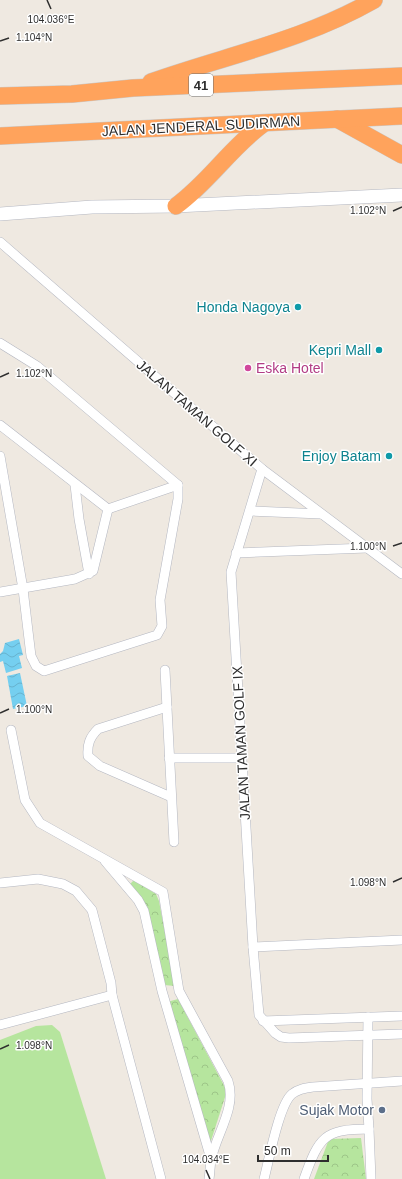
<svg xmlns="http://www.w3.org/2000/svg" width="402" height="1179" font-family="Helvetica,sans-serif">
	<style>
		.grass { fill: #b6e59e }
		.forest { fill: url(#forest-crowns) }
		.water { fill: url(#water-waves) }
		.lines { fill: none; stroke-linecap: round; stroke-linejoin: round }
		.street-casing { stroke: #b4b7c1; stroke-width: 10 }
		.secondary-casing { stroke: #b4b7c1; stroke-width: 14 }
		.highway-casing { stroke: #c9c9c9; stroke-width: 18 }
		.street { stroke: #fff; stroke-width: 9 }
		.secondary { stroke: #fff; stroke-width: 13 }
		.highway { stroke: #ffa35c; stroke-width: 17 }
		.ticks { fill: none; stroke: #2e2e2e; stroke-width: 1.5 }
		.culture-dot { fill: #0f9aa8; stroke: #fff; stroke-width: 1.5 }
		.hotel-dot { fill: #d1479c; stroke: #fff; stroke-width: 1.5 }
		.service-dot { fill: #5c6f8a; stroke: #fff; stroke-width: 1.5 }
		.labels { text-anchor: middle; stroke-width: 3; stroke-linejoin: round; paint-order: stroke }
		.shield { fill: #fff; stroke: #6d6d6d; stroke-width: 1 }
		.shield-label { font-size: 13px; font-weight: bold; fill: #2e2e2e }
		.street-label { font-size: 14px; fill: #2e2e2e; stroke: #fff }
		.culture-label { font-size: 14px; fill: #0d838f; stroke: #fff; text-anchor: end }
		.hotel-label { font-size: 14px; fill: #b23c85; stroke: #fff; text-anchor: start }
		.service-label { font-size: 14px; fill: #4e5e75; stroke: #fff; text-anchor: end }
		.ticks-label { font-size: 10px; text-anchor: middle; fill: #2e2e2e; stroke: #fff; stroke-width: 3; stroke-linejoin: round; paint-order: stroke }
	</style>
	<defs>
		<pattern id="forest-crowns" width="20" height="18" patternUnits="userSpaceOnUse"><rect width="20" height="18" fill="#b6e59e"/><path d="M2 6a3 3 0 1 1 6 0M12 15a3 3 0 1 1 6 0" fill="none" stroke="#9dc588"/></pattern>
		<pattern id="water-waves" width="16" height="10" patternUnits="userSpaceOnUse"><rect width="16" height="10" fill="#75cff0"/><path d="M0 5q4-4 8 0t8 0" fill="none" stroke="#66b2ce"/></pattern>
	</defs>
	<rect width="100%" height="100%" fill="#efe9e1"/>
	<path class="grass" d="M 52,1025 L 60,1032 L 106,1179 L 0,1179 L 0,1040 L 36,1026 Z"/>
	<g class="forest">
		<path d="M 134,880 L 156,894 L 159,901 L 175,986 L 164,985 L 144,905 L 129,885 Z"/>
		<path d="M 178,999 L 227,1091 L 209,1147 L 167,1002 Z"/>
		<path d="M 361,1138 L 366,1179 L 314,1179 L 329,1139 Z"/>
	</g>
	<g class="water">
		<path d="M 19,639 L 23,655 L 19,656 L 22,668 L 6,673 L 3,661 L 0,662 L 0,654 L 3,651 L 5,643 Z"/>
		<path d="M 20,673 L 27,706 L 13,709 L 7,676 Z"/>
	</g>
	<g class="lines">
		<g class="street-casing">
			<g id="street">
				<path d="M 0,242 L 262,469 L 402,574"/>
				<path d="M 0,343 L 37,366 L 178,485 L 178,499 L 160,600 L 162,626 L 157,635 L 44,671 L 36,666 L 31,656 L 23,589 L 0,456"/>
				<path d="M 0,425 L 108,509"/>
				<path d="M 262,469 L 231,572 L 253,947 L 259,1015 L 275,1033 L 281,1037 L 289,1038 L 402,1034"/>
				<path d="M 75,485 L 79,519 L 89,574"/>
				<path d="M 108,509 L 178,485"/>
				<path d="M 251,511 L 321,514"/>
				<path d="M 236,553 L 367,548"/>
				<path d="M 0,592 L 75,579 L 93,571 L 108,509"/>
				<path d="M 165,670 L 174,842"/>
				<path d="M 167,707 L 98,729 C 90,737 87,744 88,756 L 100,766 L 171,797"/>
				<path d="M 11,730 L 25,800 L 40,823 L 163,892 L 179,991 L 228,1081 C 237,1108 216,1134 211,1160 C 210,1166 210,1173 209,1179"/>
				<path d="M 169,758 L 242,758"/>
				<path d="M 105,861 L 138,900 L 144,911 L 162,991 L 211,1159"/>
				<path d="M 0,883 L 38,879 L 63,884 L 76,891 L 92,910 L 111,983 L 112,995 L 0,1025"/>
				<path d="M 253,947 L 402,940"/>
				<path d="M 112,995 L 161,1179"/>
				<path d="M 263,1021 L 402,1016"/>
				<path d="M 369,1129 L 371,1179"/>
				<path d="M 264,1179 C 269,1160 279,1105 292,1094 C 298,1089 305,1088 313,1087 L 402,1081"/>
				<path d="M 304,1179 C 319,1137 324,1129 369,1129 L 367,1099 L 368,1017"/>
			</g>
		</g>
		<g class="secondary-casing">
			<path id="secondary" d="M 0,214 L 92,207 L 176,206 L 402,195"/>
		</g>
		<g class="highway-casing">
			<g id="highway">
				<path d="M 151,82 C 227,55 302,41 374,0"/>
				<path d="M 0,96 L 72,94 L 133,88 L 402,76"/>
				<path d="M 337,119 L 402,155"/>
				<path d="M 0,136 L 402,116"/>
				<path d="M 176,206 C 209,182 231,147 263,124"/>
			</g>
		</g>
		<use href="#street" class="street"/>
		<use href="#secondary" class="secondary"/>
		<use href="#highway" class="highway"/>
	</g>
	<path class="ticks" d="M 47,0 L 51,9M 0,41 L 9,38M 393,211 L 402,207M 0,377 L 9,373M 393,546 L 402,543M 0,713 L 9,709M 393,882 L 402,878M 0,1049 L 9,1045M 206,1170 L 210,1179"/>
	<g class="culture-dot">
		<circle cx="298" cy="307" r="4"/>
		<circle cx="379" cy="350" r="4"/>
		<circle cx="389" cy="456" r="4"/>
	</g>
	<circle class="hotel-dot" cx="248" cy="368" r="4"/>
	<circle class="service-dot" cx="382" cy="1110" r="4"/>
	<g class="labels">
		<rect class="shield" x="189" y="74" width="24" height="22" rx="3"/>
		<g class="shield-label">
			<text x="201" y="90">41</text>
		</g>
		<g class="street-label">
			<text transform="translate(201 126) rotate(-3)" y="5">JALAN JENDERAL SUDIRMAN</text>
			<text transform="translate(197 413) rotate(41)" y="5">JALAN TAMAN GOLF XI</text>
			<text transform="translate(241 743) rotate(-93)" y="5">JALAN TAMAN GOLF IX</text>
		</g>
		<g class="culture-label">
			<text x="290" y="312">Honda Nagoya</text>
			<text x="371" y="355">Kepri Mall</text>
			<text x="381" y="461">Enjoy Batam</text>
		</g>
		<g class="hotel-label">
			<text x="256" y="373">Eska Hotel</text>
		</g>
		<g class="service-label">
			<text x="374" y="1115">Sujak Motor</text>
		</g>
	</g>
	<g class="ticks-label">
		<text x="51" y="23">104.036°E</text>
		<text x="34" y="41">1.104°N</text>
		<text x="368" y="214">1.102°N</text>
		<text x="34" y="377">1.102°N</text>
		<text x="368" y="550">1.100°N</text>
		<text x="34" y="713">1.100°N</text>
		<text x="368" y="886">1.098°N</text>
		<text x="34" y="1049">1.098°N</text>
		<text x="206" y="1163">104.034°E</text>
	</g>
	<path d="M258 1155v6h70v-6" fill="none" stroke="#2e2e2e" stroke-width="2"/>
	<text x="264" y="1155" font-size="12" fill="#2e2e2e" stroke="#ffffff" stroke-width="3" paint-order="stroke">50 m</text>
</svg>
